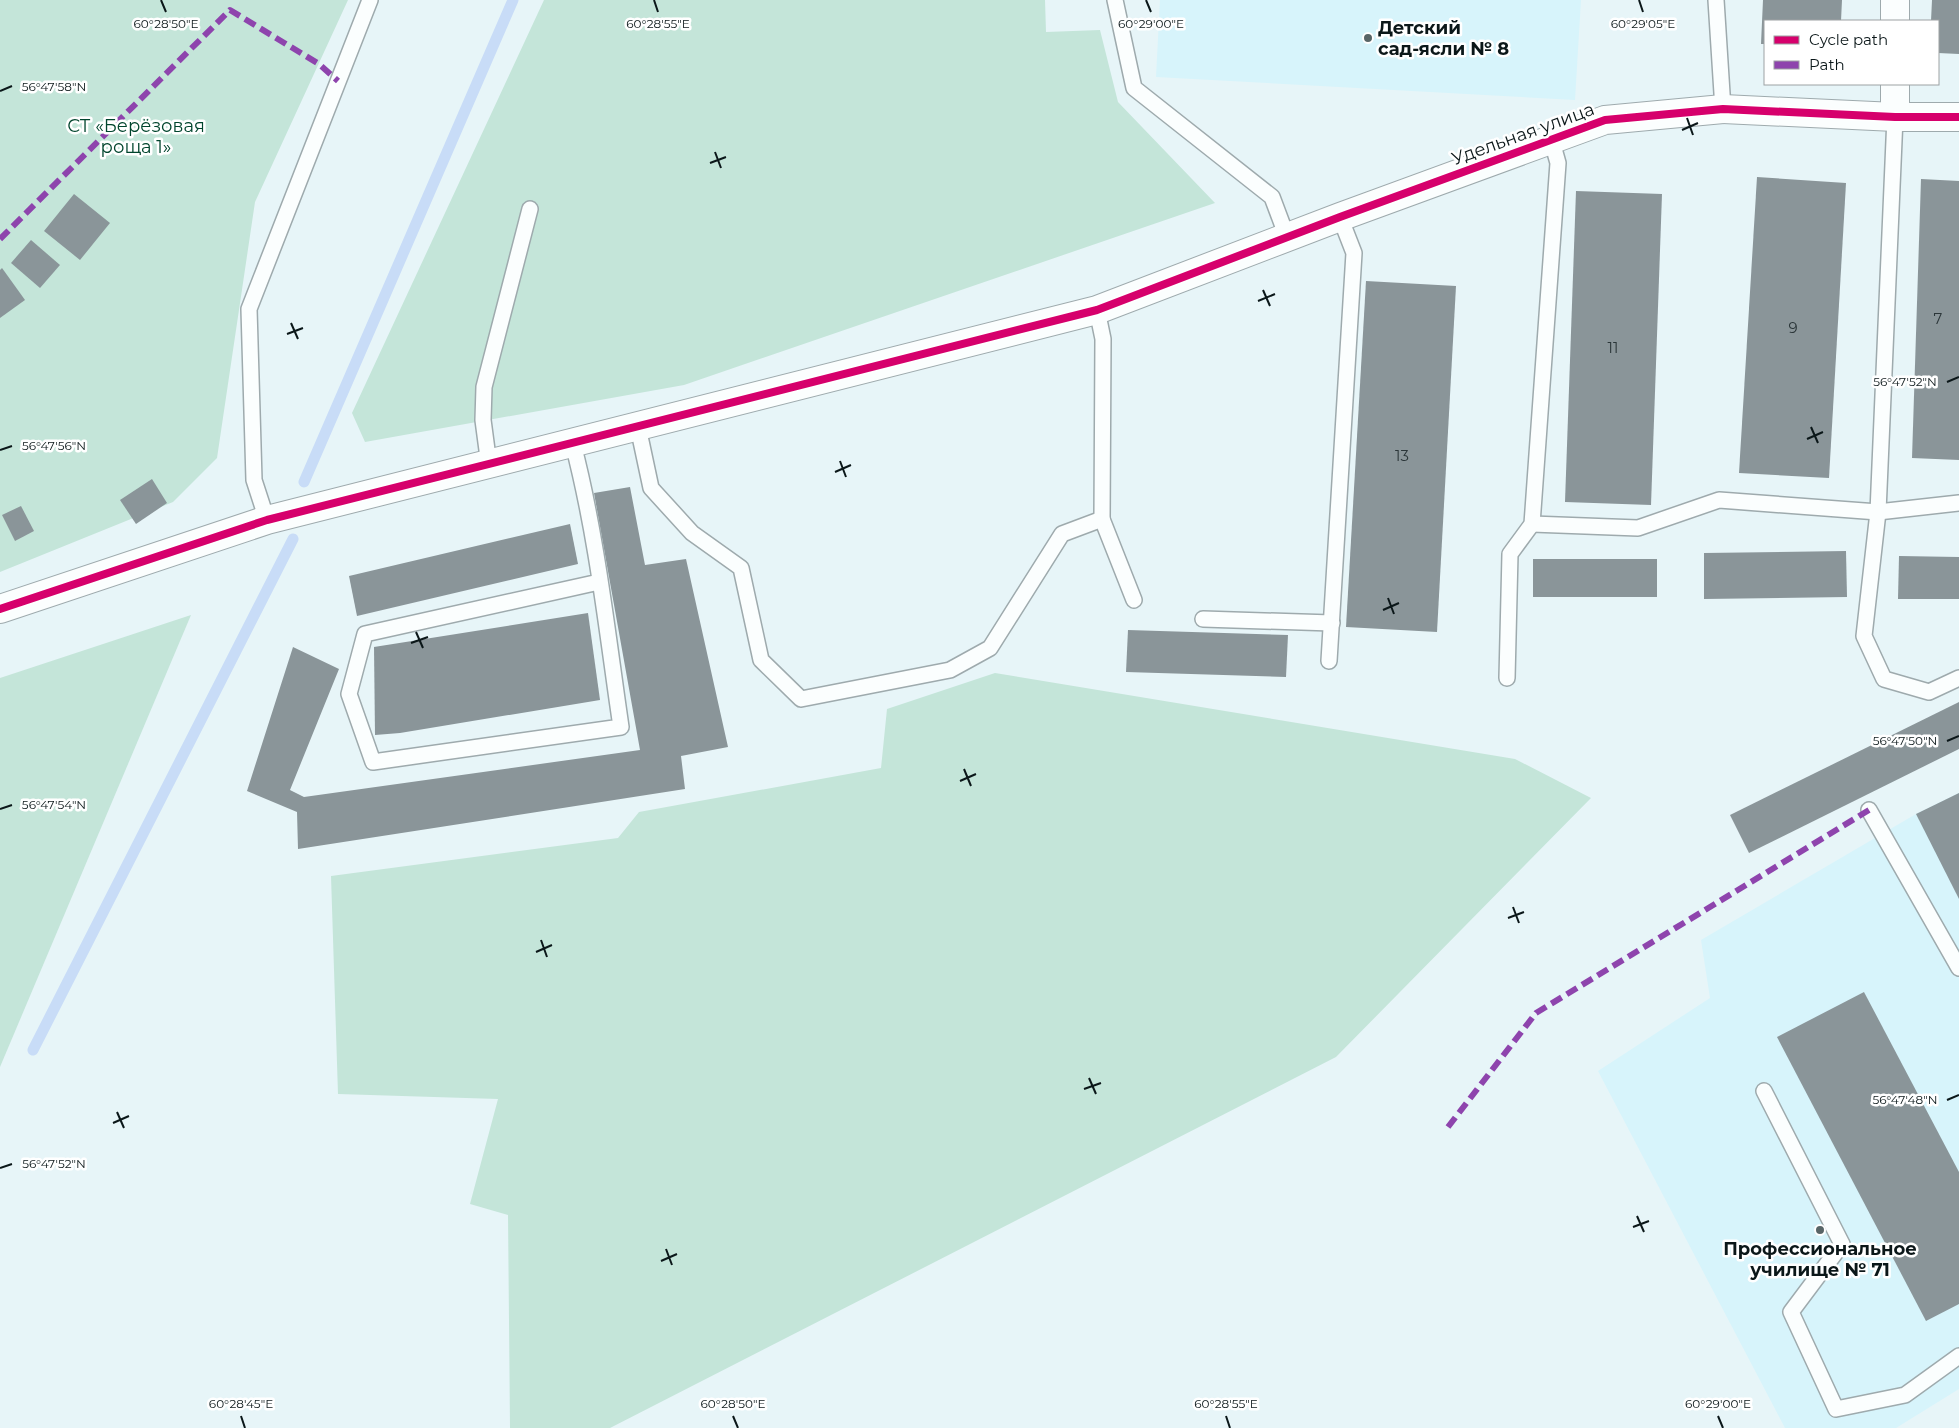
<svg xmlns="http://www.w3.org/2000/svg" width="1959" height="1428" font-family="Montserrat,sans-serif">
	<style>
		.built { fill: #d7f4fb }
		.green { fill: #c4e5d9 }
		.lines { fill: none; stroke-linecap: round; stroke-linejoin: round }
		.stream { stroke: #c8dcf7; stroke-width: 11 }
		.building { fill: #8a9599 }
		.service-casing { stroke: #9eaaad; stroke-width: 18 }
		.minor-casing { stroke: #9eaaad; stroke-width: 30 }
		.tertiary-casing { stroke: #9eaaad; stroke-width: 30 }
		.service { stroke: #fbfefe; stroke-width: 15 }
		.minor { stroke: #fbfefe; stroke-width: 28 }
		.tertiary { stroke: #fbfefe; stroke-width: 28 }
		.quiet { stroke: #8e44ad; stroke-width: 6; stroke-dasharray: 12 6; stroke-linecap: butt }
		.cycleway-casing { stroke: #fff; stroke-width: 11 }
		.cycleway { stroke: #d6006c; stroke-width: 8 }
		.ticks { fill: none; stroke: #0b1719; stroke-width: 2 }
		.poi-dot { fill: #586567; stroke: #fff; stroke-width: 2 }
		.labels { text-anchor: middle; stroke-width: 5; stroke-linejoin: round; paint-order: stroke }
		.number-label { font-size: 15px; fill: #2b3639 }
		.poi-label { font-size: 18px; font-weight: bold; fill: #0b1719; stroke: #fff; text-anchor: start }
		.park-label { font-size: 18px; fill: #00452d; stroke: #fff }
		.street-label { font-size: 18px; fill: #0b1719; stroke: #fff }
		.ticks-label { font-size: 12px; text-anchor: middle; fill: #0b1719; stroke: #fff; stroke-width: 5; stroke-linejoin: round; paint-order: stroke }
	</style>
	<rect width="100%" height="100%" fill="#e7f5f8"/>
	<g class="built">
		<path d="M 1160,0 L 1581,0 L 1575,100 L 1156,77 Z"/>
		<path d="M 1959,793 L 1959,1389 L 1896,1428 L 1785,1428 L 1598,1071 L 1710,998 L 1701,940 L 1916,814 Z"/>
	</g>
	<g class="green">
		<path d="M 0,0 L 348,0 L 255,202 L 217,458 L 173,502 L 0,572 Z"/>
		<path d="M 544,0 L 1045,0 L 1046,32 L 1100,30 L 1118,102 L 1215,203 L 684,385 L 365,442 L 352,413 Z"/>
		<path d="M 191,615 L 0,1067 L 0,678 Z"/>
		<path d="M 995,673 L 1515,759 L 1591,798 L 1336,1057 L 610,1428 L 510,1428 L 508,1215 L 470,1204 L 498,1099 L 338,1094 L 331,876 L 618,838 L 639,812 L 881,768 L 887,709 Z"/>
	</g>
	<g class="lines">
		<g class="stream">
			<path d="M 304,482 L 513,0"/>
			<path d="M 33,1050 L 293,539"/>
		</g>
	</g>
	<g class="building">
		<path d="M 1763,0 L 1842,0 L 1841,21 L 1765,21 L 1765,44 L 1761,44 Z"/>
		<path d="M 1932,0 L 1959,0 L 1959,54 L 1938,53 L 1938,21 L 1931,21 Z"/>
		<path d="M 1757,177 L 1846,183 L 1829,478 L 1739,473 Z"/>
		<path d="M 1921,179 L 1959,181 L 1959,460 L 1912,458 Z"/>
		<path d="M 1576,191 L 1662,194 L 1651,505 L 1565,502 Z"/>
		<path d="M 74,194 L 110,223 L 80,260 L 44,231 Z"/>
		<path d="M 31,240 L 60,265 L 40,288 L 11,263 Z"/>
		<path d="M 2,268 L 25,300 L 0,318 L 0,270 Z"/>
		<path d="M 1366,281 L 1456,286 L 1437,632 L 1346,627 Z"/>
		<path d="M 152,479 L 167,503 L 136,524 L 120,500 Z"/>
		<path d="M 630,487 L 645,565 L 686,559 L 728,747 L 681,756 L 685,789 L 298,849 L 297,812 L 247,791 L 293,647 L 339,669 L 290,790 L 304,797 L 640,750 L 594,493 Z"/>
		<path d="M 21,506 L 34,531 L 15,541 L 2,515 Z"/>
		<path d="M 570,524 L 578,564 L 357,616 L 349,576 Z"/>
		<path d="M 1846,551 L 1847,597 L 1704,599 L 1704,553 Z"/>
		<path d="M 1899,556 L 1959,557 L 1959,599 L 1898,599 Z"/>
		<rect x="1533" y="559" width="124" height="38"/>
		<path d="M 588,613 L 600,700 L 400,733 L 375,735 L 374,647 Z"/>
		<path d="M 1128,630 L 1288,635 L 1286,677 L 1126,672 Z"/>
		<path d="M 1959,702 L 1959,749 L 1749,853 L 1730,815 Z"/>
		<path d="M 1959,793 L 1959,899 L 1916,814 Z"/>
		<path d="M 1864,992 L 1959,1172 L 1959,1304 L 1926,1321 L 1777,1037 Z"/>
	</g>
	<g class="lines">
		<g class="service-casing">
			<g id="service">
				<path d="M 1115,0 L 1134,88 L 1272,197 L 1287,237"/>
				<path d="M 1716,0 L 1723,109"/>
				<path d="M 1895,117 L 1878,512 L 1864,636 L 1884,679 L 1929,692 L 1959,678"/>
				<path d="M 1097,310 L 1103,339 L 1102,519 L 1134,600"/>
				<path d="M 638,427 L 651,488 L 692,533 L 741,568 L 761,660 L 801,699 L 950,670 L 990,648 L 1062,534 L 1102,519"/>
				<path d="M 573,444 C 597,536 607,632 621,727 L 373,762 L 349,694 L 365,634 L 599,582"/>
				<path d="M 489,465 L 483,420 L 484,387 L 530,209"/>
				<path d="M 267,520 L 254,480 L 249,309 L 370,0"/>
				<path d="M 1532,524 L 1638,528 L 1719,500 L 1878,512 L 1959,503"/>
				<path d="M 1203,619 L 1332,623"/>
				<path d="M 1329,661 L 1354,253 L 1340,217"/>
				<path d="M 1507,678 L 1510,554 L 1532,524 L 1558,163 L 1551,138"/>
				<path d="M 1869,810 L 1959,968"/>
				<path d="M 1764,1091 L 1842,1244 L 1791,1312 L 1836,1409 L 1905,1395 L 1959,1356"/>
			</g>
		</g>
		<g class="minor-casing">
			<g id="minor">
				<path d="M 1895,21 L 1895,0"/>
				<path d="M 1895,117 L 1895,84"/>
				<path d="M 0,609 L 267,520 L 1097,310 L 1340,217 L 1605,120 L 1723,109"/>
			</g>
		</g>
		<g class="tertiary-casing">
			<path id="tertiary" d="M 1723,109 L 1895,117 L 1959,117"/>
		</g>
		<use href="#service" class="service"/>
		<use href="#minor" class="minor"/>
		<use href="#tertiary" class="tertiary"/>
		<g class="quiet">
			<path d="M 0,239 L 230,10 L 319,64 L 338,81"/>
			<path d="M 1448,1127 L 1536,1013 L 1869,810"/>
		</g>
		<g class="cycleway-casing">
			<path id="cycleway" d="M 0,609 L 267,520 L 1097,310 L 1340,217 L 1605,120 L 1723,109 L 1895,117 L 1959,117"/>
		</g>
		<use href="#cycleway" class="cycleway"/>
	</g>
	<path class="ticks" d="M 161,0 L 166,12M 654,0 L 658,12M 1146,0 L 1151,12M 1639,0 L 1643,12M 0,91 L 12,86M 1687,118 L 1693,135M 1682,130 L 1698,123M 715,152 L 721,168M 710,163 L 726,157M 1263,290 L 1270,306M 1258,301 L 1275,294M 291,323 L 298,339M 287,334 L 303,328M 1947,382 L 1959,377M 1811,427 L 1818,443M 1807,439 L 1823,432M 0,450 L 12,446M 840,461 L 846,477M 835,472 L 851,465M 1388,598 L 1394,614M 1383,610 L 1399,603M 416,632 L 423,648M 411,643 L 428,637M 1947,741 L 1959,736M 964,769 L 971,786M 960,781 L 976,774M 0,809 L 12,805M 1513,907 L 1519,923M 1508,918 L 1524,912M 541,940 L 547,957M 536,952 L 552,945M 1089,1078 L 1096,1094M 1084,1089 L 1101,1083M 1947,1100 L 1959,1095M 117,1112 L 124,1128M 113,1123 L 129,1116M 0,1168 L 12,1164M 1637,1216 L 1644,1232M 1633,1227 L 1649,1221M 666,1249 L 672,1265M 661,1261 L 677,1254M 241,1416 L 245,1428M 733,1416 L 738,1428M 1226,1416 L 1230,1428M 1718,1416 L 1723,1428"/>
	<g class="poi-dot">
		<circle cx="1368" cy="38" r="5"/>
		<circle cx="1820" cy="1230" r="5"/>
	</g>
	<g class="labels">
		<g class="number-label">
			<text x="1938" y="324">7</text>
			<text x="1793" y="333">9</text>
			<text x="1613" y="353">11</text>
			<text x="1402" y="461">13</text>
		</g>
		<g class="poi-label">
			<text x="1378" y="34">Детский<tspan x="1378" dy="21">сад-ясли № 8</tspan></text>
			<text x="1820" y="1255" text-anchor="middle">Профессиональное<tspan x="1820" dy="21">училище № 71</tspan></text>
		</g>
		<g class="park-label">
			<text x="136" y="132">СТ «Берёзовая<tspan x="136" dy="21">роща 1»</tspan></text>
		</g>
		<g class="street-label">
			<text transform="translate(1523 134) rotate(-20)" y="6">Удельная улица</text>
		</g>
	</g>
	<g class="ticks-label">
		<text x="166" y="28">60°28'50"E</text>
		<text x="658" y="28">60°28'55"E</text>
		<text x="1151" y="28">60°29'00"E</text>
		<text x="1643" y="28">60°29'05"E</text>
		<text x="54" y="91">56°47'58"N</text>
		<text x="1905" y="386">56°47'52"N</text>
		<text x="54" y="450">56°47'56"N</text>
		<text x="1905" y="745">56°47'50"N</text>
		<text x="54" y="809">56°47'54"N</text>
		<text x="1905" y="1104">56°47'48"N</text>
		<text x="54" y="1168">56°47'52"N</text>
		<text x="241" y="1408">60°28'45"E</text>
		<text x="733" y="1408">60°28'50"E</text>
		<text x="1226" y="1408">60°28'55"E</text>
		<text x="1718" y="1408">60°29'00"E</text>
	</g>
	<rect x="1764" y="20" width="175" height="65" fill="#ffffff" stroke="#9da2a3"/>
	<rect x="1774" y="36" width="25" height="8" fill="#d6006c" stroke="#9da2a3"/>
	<text x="1809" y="45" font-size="15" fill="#0b1719">Cycle path</text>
	<rect x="1774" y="61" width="25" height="8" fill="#8e44ad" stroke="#9da2a3"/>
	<text x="1809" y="70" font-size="15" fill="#0b1719">Path</text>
</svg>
